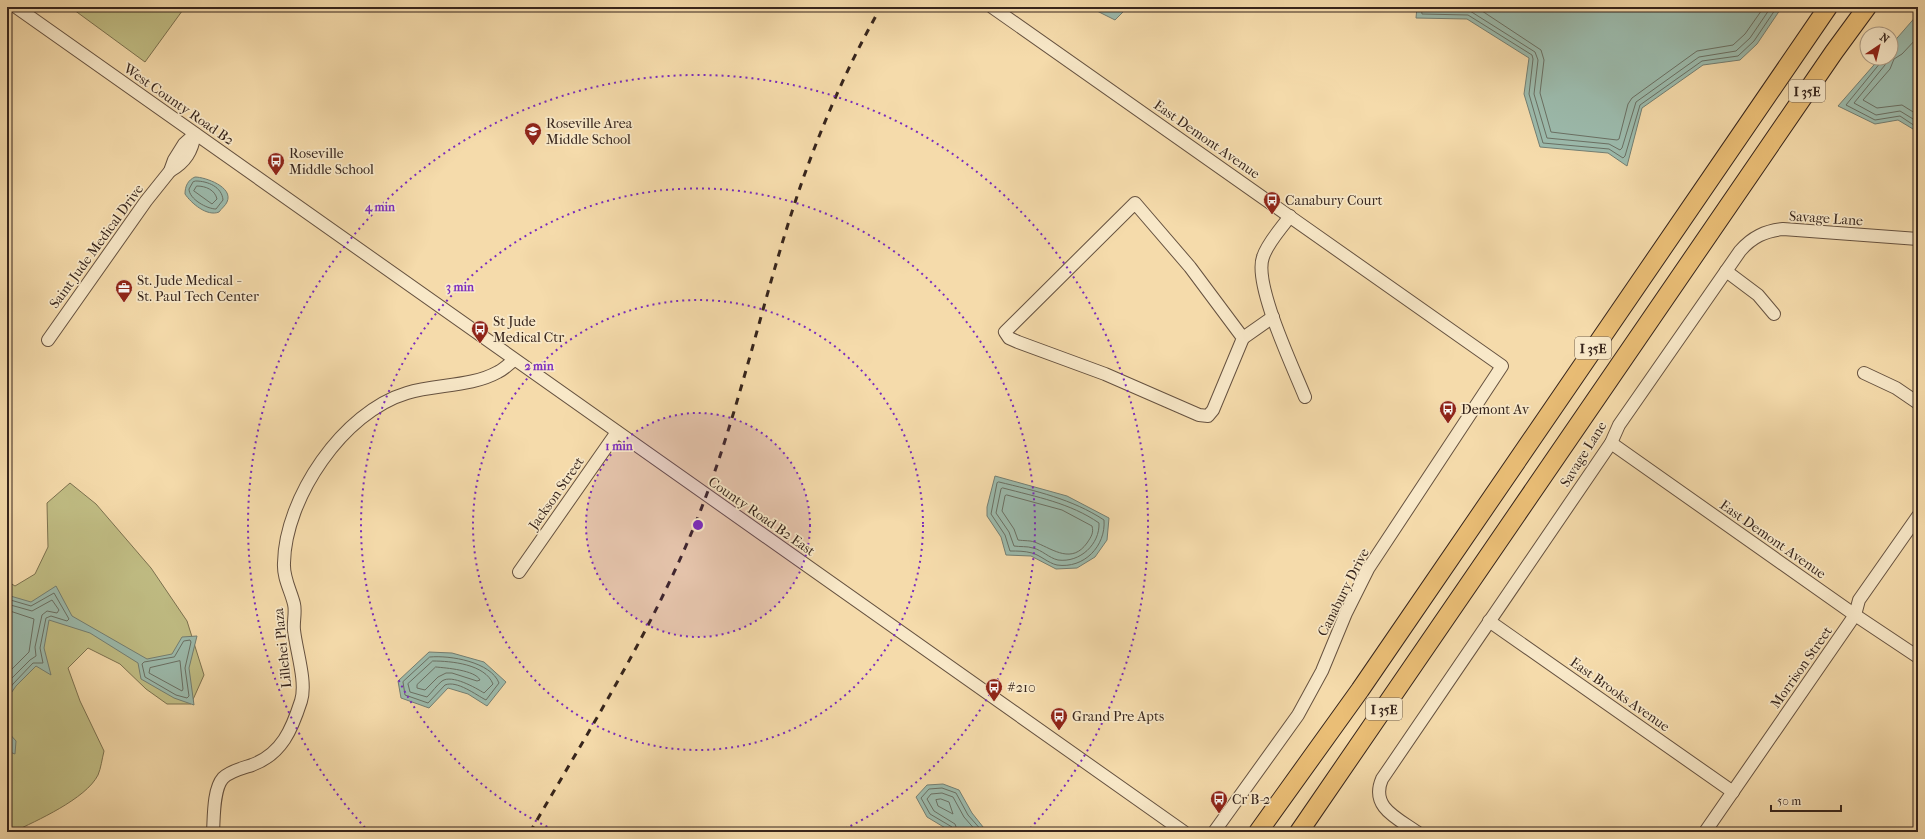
<svg xmlns="http://www.w3.org/2000/svg" width="1925" height="839" font-family="'IM FELL French Canon',serif">
	<style>
		.green { fill: #c1be85; stroke: #7c7250 }
		.water { fill: #9cbbad; stroke: #747f73 }
		.lines { fill: none; stroke-linecap: round; stroke-linejoin: round }
		.shore { stroke: #6a7064; stroke-width: 1 }
		.minor-casing { stroke: #665240; stroke-width: 14 }
		.highway-casing { stroke: #37251c; stroke-width: 20 }
		.minor { stroke: #f8e8c8; stroke-width: 12 }
		.highway { stroke: #eabe76; stroke-width: 18 }
		.rail { stroke: #37251c; stroke-width: 3; stroke-dasharray: 7 7; stroke-linecap: butt }
		.ring { fill: none; stroke: #7b2cbf; stroke-width: 2; stroke-dasharray: 2 4 }
		.labels { text-anchor: middle; stroke-width: 3.5; stroke-linejoin: round; paint-order: stroke }
		.shield { fill: #f8e8c8; stroke: #716050; stroke-width: 1 }
		.shield-label { font-size: 13px; font-weight: bold; fill: #37251c }
		.street-label { font-size: 14px; fill: #37251c; stroke: #f8e8c8 }
		.poi-label { font-size: 14px; fill: #37251c; stroke: #f8e8c8; text-anchor: start }
		.centre { fill: #7b2cbf; stroke: #f8e8c8; stroke-width: 2 }
		.ring-label { font-size: 12px; text-anchor: middle; font-weight: bold; fill: #7b2cbf; stroke: #f8e8c8; stroke-width: 3.5; stroke-linejoin: round; paint-order: stroke }
	</style>
	<rect width="100%" height="100%" fill="#f5dbab"/>
	<filter id="stains"><feTurbulence type="fractalNoise" baseFrequency=".005" numOctaves="4"/><feColorMatrix values="0 0 0 0 .2 0 0 0 0 .09 0 0 0 0 .02 0 0 0 .5 -.17"/></filter>
	<radialGradient id="worn" r=".72"><stop offset=".6" stop-color="#630" stop-opacity="0"/><stop offset="1" stop-color="#630" stop-opacity=".3"/></radialGradient>
	<g class="green">
		<path d="M 70,7 L 185,7 L 145,62 Z"/>
		<path d="M 70,483 L 96,504 L 151,568 L 187,621 L 204,675 L 191,704 L 167,704 L 146,689 L 120,664 L 88,648 L 68,668 L 80,701 L 104,751 C 102,759 101,768 98,775 C 86,799 36,821 13,832 L 7,832 L 7,581 L 15,586 L 35,574 L 48,547 L 47,503 Z"/>
	</g>
	<g class="water">
		<path d="M 1097,7 L 1128,7 L 1115,20 L 1095,10 Z"/>
		<path d="M 1417,7 L 1782,7 L 1757,44 L 1740,60 L 1703,65 L 1642,108 L 1627,166 L 1608,153 L 1540,147 L 1524,94 L 1529,58 L 1467,19 L 1416,18 Z"/>
		<path d="M 1918,14 L 1918,132 L 1898,120 L 1875,124 L 1838,106 L 1880,58 L 1891,58 L 1891,45 Z"/>
		<path d="M 195,177 C 205,177 234,187 227,202 C 226,205 221,209 219,212 C 207,217 191,203 185,194 C 185,186 188,180 195,177 Z"/>
		<path d="M 995,476 L 1067,496 L 1109,518 L 1107,540 L 1095,557 L 1077,568 L 1056,569 L 1031,556 L 1006,555 L 1001,537 L 987,516 L 987,507 Z"/>
		<path d="M 56,586 L 72,616 L 147,659 L 172,654 L 182,637 L 197,636 L 189,668 L 194,705 L 174,698 L 141,679 L 138,663 L 90,633 L 49,620 L 44,648 L 51,675 L 36,666 L 16,686 L 7,699 L 7,595 L 31,602 Z"/>
		<path d="M 429,652 L 452,653 L 484,662 L 506,682 L 487,706 L 468,694 L 448,688 L 429,708 L 401,698 L 398,681 Z"/>
		<path d="M 7,731 L 16,741 L 15,754 L 7,751 Z"/>
		<path d="M 943,784 L 959,790 L 972,813 L 987,832 L 952,832 L 927,817 L 916,797 L 927,785 Z"/>
	</g>
	<g class="lines">
		<g class="shore">
			<path d="M 1421,7 L 1422,14 L 1468,15 L 1532,55 L 1533,59 L 1529,94 L 1543,143 L 1609,149 L 1623,158 L 1625,156 L 1640,105 L 1702,61 L 1738,56 L 1754,41 L 1777,7"/>
			<path d="M 1426,7 L 1428,10 L 1470,11 L 1535,52 L 1538,60 L 1534,94 L 1547,138 L 1609,144 L 1620,150 L 1622,148 L 1636,102 L 1699,57 L 1736,51 L 1750,38 L 1771,7"/>
			<path d="M 1476,7 L 1541,50 L 1544,60 L 1540,93 L 1551,132 L 1617,140 L 1619,139 L 1628,104 L 1632,98 L 1697,51 L 1733,45 L 1745,34 L 1764,7"/>
			<path d="M 1918,37 L 1902,54 L 1894,59 L 1890,69 L 1863,100 L 1877,108 L 1902,105 L 1918,115"/>
			<path d="M 1882,58 L 1881,62 L 1846,105 L 1875,120 L 1900,116 L 1918,128"/>
			<path d="M 1887,58 L 1885,65 L 1854,103 L 1876,115 L 1900,111 L 1918,122"/>
			<path d="M 196,181 C 208,181 222,187 223,200 L 216,209 C 207,209 189,199 189,189 L 193,182 Z"/>
			<path d="M 197,186 C 206,186 215,190 217,199 L 212,204 L 194,191 Z"/>
			<path d="M 999,482 C 1036,491 1072,499 1104,520 C 1106,546 1084,569 1057,565 C 1048,563 1040,555 1032,553 C 1025,551 1017,551 1010,551 L 1005,535 L 991,514 L 997,483 Z"/>
			<path d="M 1003,488 C 1037,497 1070,503 1099,523 C 1100,544 1080,563 1058,560 C 1049,558 1042,550 1033,548 C 1027,546 1020,547 1014,546 L 1009,532 L 996,513 L 1001,489 Z"/>
			<path d="M 1007,495 L 1062,510 L 1092,526 C 1094,533 1091,537 1087,543 C 1072,564 1054,550 1037,543 C 1031,540 1024,541 1018,540 L 1014,529 L 1002,511 L 1005,496 Z"/>
			<path d="M 7,599 L 31,606 L 54,593 L 69,619 L 67,621 L 51,616 L 46,618 L 40,648 L 43,663 L 33,663 L 13,684 L 7,692"/>
			<path d="M 7,604 L 32,611 L 52,600 L 59,610 L 57,613 L 47,611 L 42,615 L 35,647 L 36,656 L 30,660 L 7,683"/>
			<path d="M 7,610 L 34,619 L 29,652 L 7,674"/>
			<path d="M 184,641 L 190,640 L 191,642 L 185,668 L 189,696 L 187,698 L 176,695 L 145,677 L 142,664 L 144,662 L 174,657 Z"/>
			<path d="M 430,657 C 450,655 491,662 499,683 L 486,700 C 476,695 457,680 445,685 L 428,703 L 405,695 L 403,682 Z"/>
			<path d="M 180,661 L 183,689 L 182,691 L 149,673 L 150,668 Z"/>
			<path d="M 433,661 C 451,661 485,664 493,684 L 484,693 C 476,688 452,674 442,681 C 437,685 432,692 427,697 L 410,692 L 408,684 Z"/>
			<path d="M 436,667 C 446,668 475,670 480,680 L 477,681 L 452,673 L 446,673 L 438,677 L 425,690 L 417,688 L 417,685 Z"/>
			<path d="M 941,799 L 949,802 L 953,814 L 938,806 L 936,800 Z"/>
			<path d="M 953,832 L 952,827 L 930,814 L 921,798 L 929,789 L 942,788 L 956,793 L 968,815 L 983,832"/>
			<path d="M 958,832 L 955,824 L 934,811 L 927,799 L 931,794 L 942,793 L 953,797 L 964,817 L 977,832"/>
		</g>
		<g class="minor-casing">
			<g id="minor">
				<path d="M 16,7 L 1184,832"/>
				<path d="M 992,7 L 1502,366 L 1368,569 L 1346,613 L 1322,671 L 1298,715 L 1214,832"/>
				<path d="M 170,171 C 186,162 192,151 195,134"/>
				<path d="M 1135,203 L 1190,267 L 1243,338 L 1213,410 L 1208,416 L 1199,415 L 1105,374 L 1018,342 L 1009,338 L 1005,332 Z"/>
				<path d="M 1290,216 C 1281,229 1268,242 1263,257 C 1253,284 1294,369 1305,397"/>
				<path d="M 1726,271 L 1758,295 L 1774,314"/>
				<path d="M 1243,338 L 1273,317"/>
				<path d="M 48,340 L 146,201 L 170,171 L 174,160 L 184,144 L 195,134"/>
				<path d="M 1864,373 L 1896,388 L 1918,403"/>
				<path d="M 1611,443 L 1855,615 L 1918,657"/>
				<path d="M 519,572 L 617,432"/>
				<path d="M 1489,621 L 1733,792"/>
				<path d="M 213,832 C 214,818 213,789 223,778 C 230,771 243,768 252,765 C 282,754 292,729 301,701 C 307,682 296,650 294,630 C 293,622 296,612 294,604 C 291,591 283,578 284,563 C 285,498 343,412 407,393 C 436,384 471,387 498,372 C 504,369 509,364 514,360"/>
				<path d="M 1417,832 C 1397,818 1370,807 1382,779 L 1611,443 L 1619,425 L 1740,251 C 1752,237 1765,231 1783,229 L 1918,239"/>
				<path d="M 1705,832 L 1855,615 L 1859,600 L 1918,516"/>
			</g>
		</g>
		<g class="highway-casing">
			<g id="highway">
				<path d="M 1258,832 L 1360,690 L 1828,7"/>
				<path d="M 1299,832 L 1834,52 L 1867,7"/>
			</g>
		</g>
		<use href="#minor" class="minor"/>
		<use href="#highway" class="highway"/>
		<path class="rail" d="M 530,832 C 595,720 665,610 709,488 C 746,385 768,278 804,176 C 825,118 850,61 881,7"/>
	</g>
	<circle cx="698" cy="525" r="112" fill="#7b2cbf" fill-opacity=".12"/>
	<g class="ring">
		<circle cx="698" cy="525" r="112"/>
		<circle cx="698" cy="525" r="225"/>
		<path d="M558 832A337 337 0 1 1 838 832"/>
		<path d="M369 832A450 450 0 1 1 1027 832"/>
	</g>
	<defs>
		<g id="school-pin" transform="scale(0.9)"><path d="M0 17L-7.5 6A9.5 9.5 0 1 1 7.5 6Z" fill="#8f2418" stroke="#f8e8c8"/><path d="M0-5L7-2L0 1L-7-2ZM-4 1L0 2.5L4 1V4Q0 6-4 4Z" fill="#fff"/></g>
		<g id="bus-pin" transform="scale(0.9)"><path d="M0 17L-7.5 6A9.5 9.5 0 1 1 7.5 6Z" fill="#8f2418" stroke="#f8e8c8"/><path d="M-5-6H5V4H4V6H2V4H-2V6H-4V4H-5ZM-3.5-4V0h7V-4ZM-3.5 1.2v1.5H-2V1.2ZM2 1.2v1.5H3.5V1.2Z" fill="#fff"/></g>
		<g id="office-pin" transform="scale(0.9)"><path d="M0 17L-7.5 6A9.5 9.5 0 1 1 7.5 6Z" fill="#8f2418" stroke="#f8e8c8"/><path d="M-6-3h4V-5.5h4V-3h4V5H-6ZM-1-4.5V-3h2v-1.5ZM-6 0V1H6V0Z" fill="#fff"/></g>
	</defs>
	<g fill-rule="evenodd">
		<use href="#school-pin" x="533" y="131"/>
		<use href="#bus-pin" x="276" y="161"/>
		<use href="#bus-pin" x="1272" y="200"/>
		<use href="#office-pin" x="124" y="288"/>
		<use href="#bus-pin" x="480" y="329"/>
		<use href="#bus-pin" x="1448" y="409"/>
		<use href="#bus-pin" x="994" y="687"/>
		<use href="#bus-pin" x="1059" y="716"/>
		<use href="#bus-pin" x="1219" y="799"/>
	</g>
	<g class="labels">
		<g class="shield">
			<rect x="1789" y="80" width="36" height="22" rx="3"/>
			<rect x="1575" y="337" width="36" height="22" rx="3"/>
			<rect x="1366" y="698" width="36" height="22" rx="3"/>
		</g>
		<g class="shield-label">
			<text x="1807" y="96">I 35E</text>
			<text x="1593" y="353">I 35E</text>
			<text x="1384" y="714">I 35E</text>
		</g>
		<g class="street-label">
			<text transform="translate(179 104) rotate(35)" y="5">West County Road B2</text>
			<text transform="translate(1207 139) rotate(35)" y="5">East Demont Avenue</text>
			<text transform="translate(1826 218) rotate(4)" y="5">Savage Lane</text>
			<text transform="translate(96 246) rotate(-54)" y="5">Saint Jude Medical Drive</text>
			<text transform="translate(1583 454) rotate(-58)" y="5">Savage Lane</text>
			<text transform="translate(556 493) rotate(-55)" y="5">Jackson Street</text>
			<text transform="translate(762 516) rotate(35)" y="5">County Road B2 East</text>
			<text transform="translate(1773 539) rotate(35)" y="5">East Demont Avenue</text>
			<text transform="translate(1343 592) rotate(-63)" y="5">Canabury Drive</text>
			<text transform="translate(282 648) rotate(-96)" y="5">Lillehei Plaza</text>
			<text transform="translate(1801 667) rotate(-55)" y="5">Morrison Street</text>
			<text transform="translate(1620 694) rotate(35)" y="5">East Brooks Avenue</text>
		</g>
		<g class="poi-label">
			<text x="546" y="128">Roseville Area<tspan x="546" dy="16">Middle School</tspan></text>
			<text x="289" y="158">Roseville<tspan x="289" dy="16">Middle School</tspan></text>
			<text x="1285" y="205">Canabury Court</text>
			<text x="137" y="285">St. Jude Medical -<tspan x="137" dy="16">St. Paul Tech Center</tspan></text>
			<text x="493" y="326">St Jude<tspan x="493" dy="16">Medical Ctr</tspan></text>
			<text x="1461" y="414">Demont Av</text>
			<text x="1007" y="692">#210</text>
			<text x="1072" y="721">Grand Pre Apts</text>
			<text x="1232" y="804">Cr B-2</text>
		</g>
	</g>
	<circle cx="698" cy="525" r="6" class="centre"/>
	<g class="ring-label">
		<text x="380" y="211">4 min</text>
		<text x="460" y="291">3 min</text>
		<text x="539" y="370">2 min</text>
		<text x="619" y="450">1 min</text>
	</g>
	<rect width="1925" height="839" fill="none" stroke="#f5dbab" stroke-width="24"/>
	<rect x="8" y="8" width="1909" height="823" fill="none" stroke="#37251c" stroke-width="2"/>
	<rect x="12" y="12" width="1901" height="815" fill="none" stroke="#37251c"/>
	<g transform="translate(1879 46) rotate(35)"><circle r="19" fill="#f8e8c8" stroke="#ab9a83"/>
	<path d="M0-3L7 15L0 10L-7 15Z" fill="#8f2418"/>
	<text y="-6" font-size="11" font-weight="bold" text-anchor="middle" fill="#37251c">N</text>
	</g>
	<path d="M1771 805v6h70v-6" fill="none" stroke="#37251c" stroke-width="2"/>
	<text x="1777" y="805" font-size="12" fill="#37251c" stroke="#f8e8c8" stroke-width="3" paint-order="stroke">50 m</text>
	<rect width="100%" height="100%" filter="url(#stains)"/>
	<rect width="100%" height="100%" fill="url(#worn)"/>
</svg>
